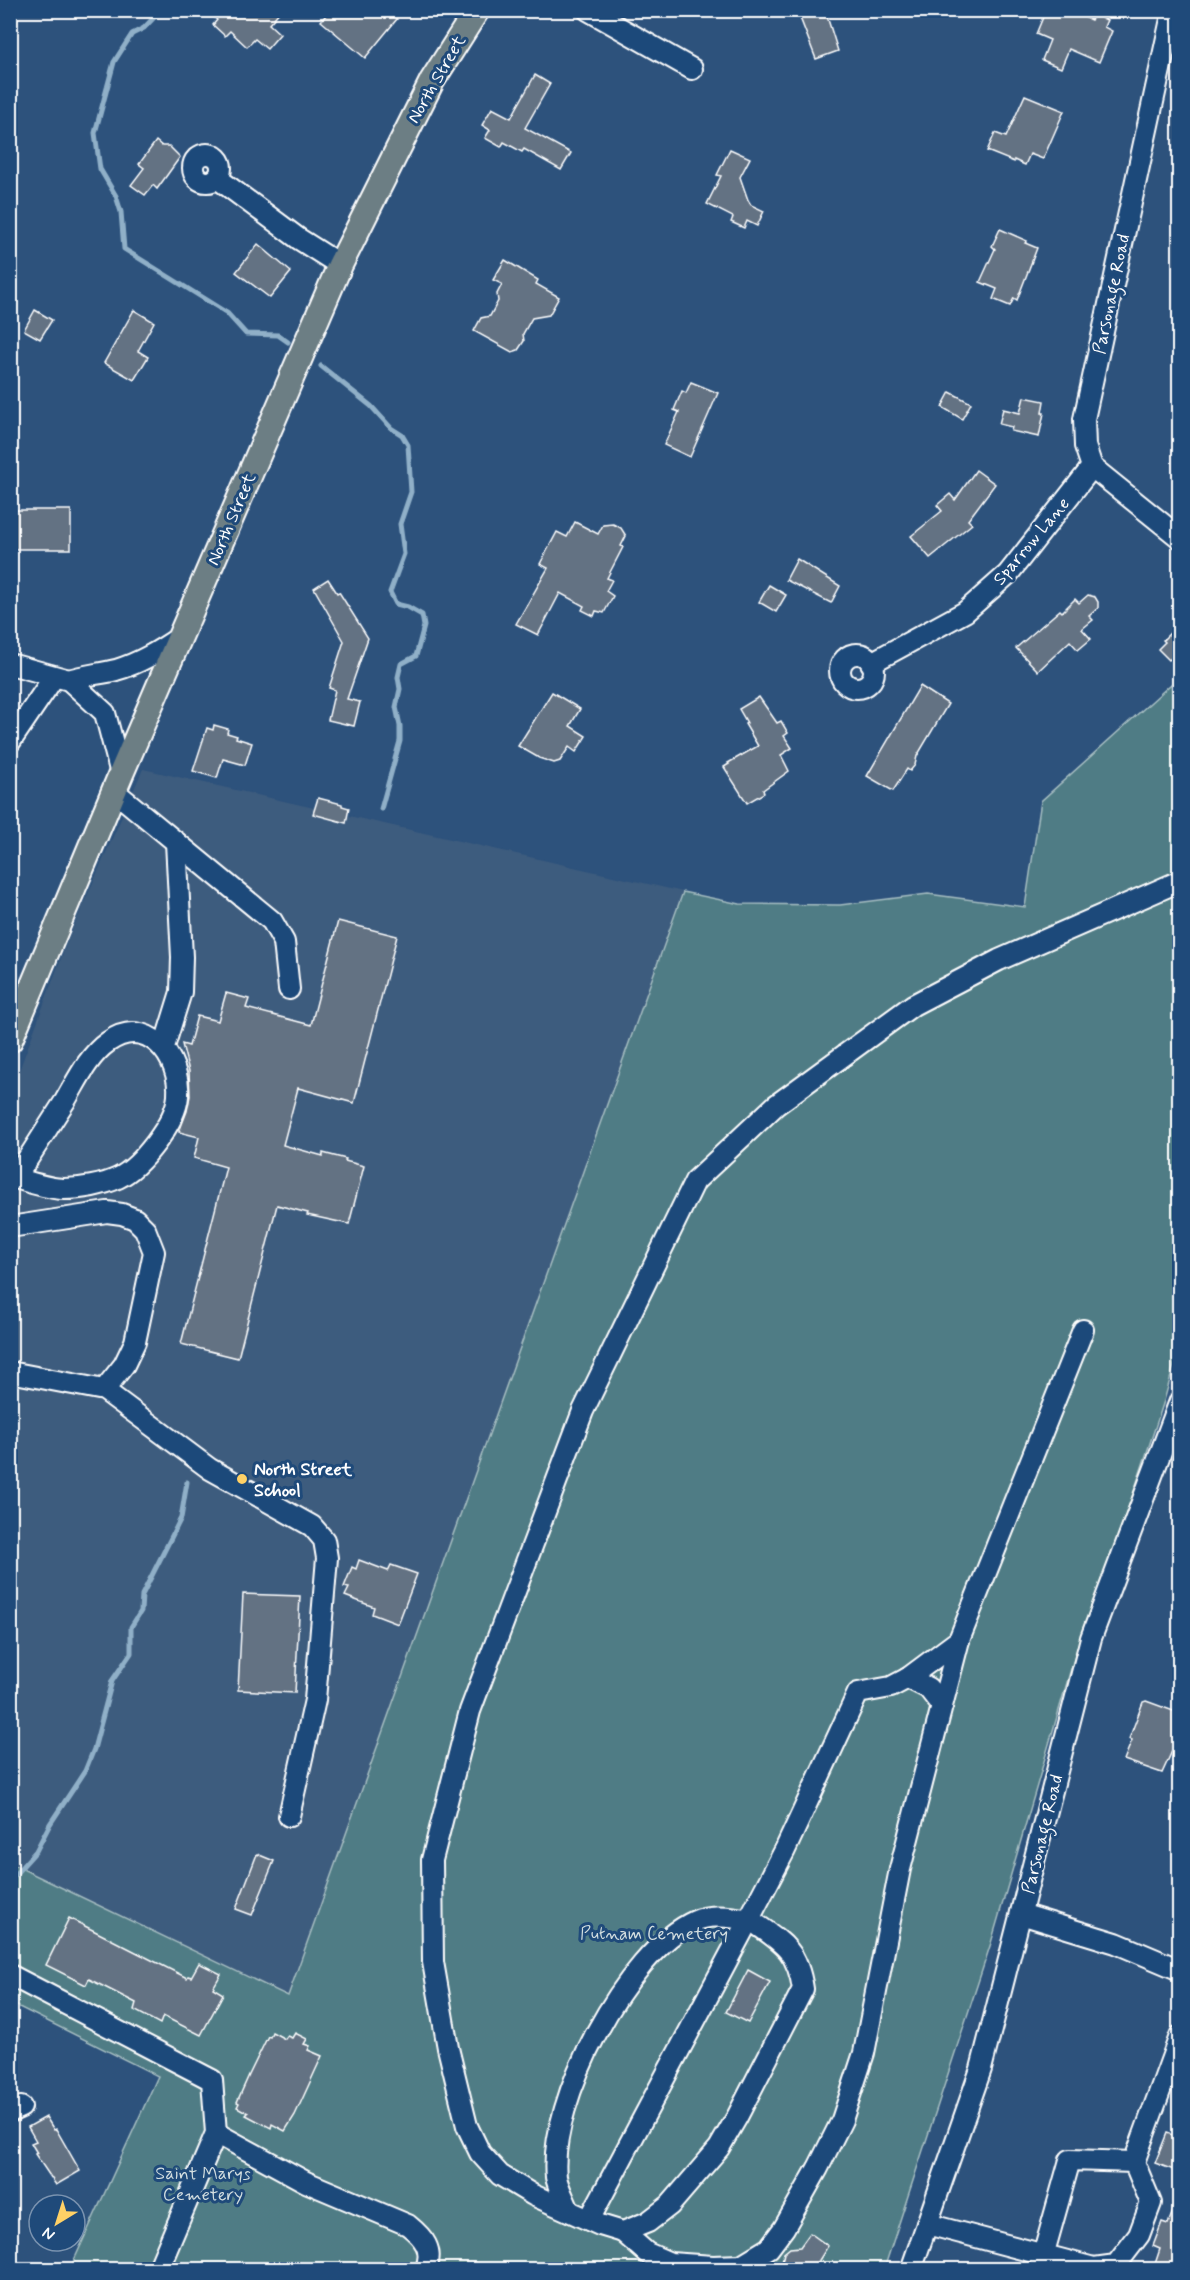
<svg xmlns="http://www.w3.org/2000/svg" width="1190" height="2280" font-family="Mynerve,sans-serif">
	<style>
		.built { fill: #3e5c7e }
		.green { fill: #4f7c85; stroke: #a7bec2; stroke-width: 1.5 }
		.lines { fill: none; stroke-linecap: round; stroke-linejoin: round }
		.stream { stroke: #90b0c8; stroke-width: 5 }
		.building { fill: #647283; stroke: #fff; stroke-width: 1.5 }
		.minor-casing { stroke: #fff; stroke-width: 24 }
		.major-casing { stroke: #fff; stroke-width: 28 }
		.minor { stroke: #1f4a7a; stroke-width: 20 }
		.major { stroke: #6c7e84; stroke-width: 24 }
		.poi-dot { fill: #ffd166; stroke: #1f4a7a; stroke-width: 2 }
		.labels { text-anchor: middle; stroke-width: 6; stroke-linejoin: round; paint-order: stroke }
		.street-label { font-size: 18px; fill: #fff; stroke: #1f4a7a }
		.poi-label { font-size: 18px; font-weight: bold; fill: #fff; stroke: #1f4a7a; text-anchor: start }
		.park-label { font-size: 18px; fill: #d3dee0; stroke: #1f4a7a }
	</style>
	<rect width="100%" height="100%" fill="#2d527c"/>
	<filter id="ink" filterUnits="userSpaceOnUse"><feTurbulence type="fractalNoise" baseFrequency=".0167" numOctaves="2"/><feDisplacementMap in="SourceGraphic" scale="12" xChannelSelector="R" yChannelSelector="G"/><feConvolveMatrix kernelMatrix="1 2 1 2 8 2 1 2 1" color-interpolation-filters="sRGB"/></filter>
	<g filter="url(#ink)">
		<path class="built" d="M 143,769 L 683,892 L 288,1996 L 11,1863 L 10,1095 L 69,937 Z"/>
		<path class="green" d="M 1179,677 L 1179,1347 L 1164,1401 L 1132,1497 L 1075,1655 L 991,1943 L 884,2269 L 70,2269 L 158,2076 L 11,2003 L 10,1863 L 288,1996 L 683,892 L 740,904 L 840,905 L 928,894 L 1025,907 L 1041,801 Z"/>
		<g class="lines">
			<g class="stream">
				<path d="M 161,10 L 144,28 L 132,34 L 114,62 L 95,133 L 100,169 L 116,196 L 121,212 L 124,249 L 227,313 L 246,334 L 278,335 L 288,342"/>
				<path d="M 321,366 L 371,406 L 391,428 L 402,435 L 408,445 L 411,492 L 400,524 L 404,554 L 390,592 L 396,604 L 408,607 L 422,615 L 424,626 L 416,656 L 401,664 L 398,677 L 400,689 L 396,707 L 400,726 L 400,741 L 381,809"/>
				<path d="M 10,1880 L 36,1851 L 50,1824 L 85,1771 L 94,1749 L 112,1681 L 131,1653 L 131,1627 L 141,1611 L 142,1595 L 181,1518 L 187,1482"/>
			</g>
		</g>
		<g class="building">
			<path d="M 207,10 L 281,10 L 269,24 L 280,34 L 267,49 L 255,39 L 247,47 L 230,31 L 225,36 L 213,25 L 217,20 Z"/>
			<path d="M 330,10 L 387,10 L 397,19 L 365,58 L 321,21 Z"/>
			<path d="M 797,10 L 825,10 L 838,51 L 816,59 Z"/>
			<path d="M 1046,10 L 1068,10 L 1091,20 L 1094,15 L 1107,20 L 1104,27 L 1112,31 L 1099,62 L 1069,49 L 1061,68 L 1042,60 L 1050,40 L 1036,34 Z"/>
			<path d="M 535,75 L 550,84 L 525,128 L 571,153 L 561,170 L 524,149 L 522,152 L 504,142 L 501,147 L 485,138 L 490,130 L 482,125 L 492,108 L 511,118 Z"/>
			<path d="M 1025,95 L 1064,111 L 1043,159 L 1030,154 L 1025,165 L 1014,160 L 1014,162 L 987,151 L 995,133 L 1006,137 Z"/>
			<path d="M 156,141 L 162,146 L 169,146 L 180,157 L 157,189 L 153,185 L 145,195 L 131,185 L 144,168 L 139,164 Z"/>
			<path d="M 730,149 L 750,158 L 740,177 L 748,200 L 751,205 L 764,211 L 757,226 L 747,221 L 744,228 L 731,222 L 733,217 L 707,204 L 721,176 L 717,175 Z"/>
			<path d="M 1000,229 L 1027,241 L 1025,243 L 1037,248 L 1017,300 L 1014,298 L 1010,306 L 993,299 L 997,289 L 980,282 L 995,249 L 992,246 Z"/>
			<path d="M 258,244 L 291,272 L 270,298 L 236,272 Z"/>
			<path d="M 505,260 L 538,280 L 536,284 L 559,297 L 549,315 L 532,318 L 523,334 L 524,341 L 518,350 L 512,352 L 474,331 L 481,318 L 490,316 L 498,301 L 497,294 L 502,284 L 493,280 Z"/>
			<path d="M 35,310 L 52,320 L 40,339 L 24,330 Z"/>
			<path d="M 134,310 L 154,322 L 138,351 L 148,357 L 134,380 L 104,363 Z"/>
			<path d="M 691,382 L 718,393 L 690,457 L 664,445 L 679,412 L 674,410 L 682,391 L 686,393 Z"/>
			<path d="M 950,392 L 971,403 L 962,419 L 942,407 Z"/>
			<path d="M 1024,397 L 1044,401 L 1042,413 L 1044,413 L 1039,437 L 1011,431 L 1012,427 L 999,424 L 1003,409 L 1020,413 Z"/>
			<path d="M 976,470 L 995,484 L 968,520 L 972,524 L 930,558 L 911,536 L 942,511 L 937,505 L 950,494 L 955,500 Z"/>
			<path d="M 14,510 L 71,510 L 71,549 L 14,549 L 14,542 L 10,542 L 10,514 L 14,514 Z"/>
			<path d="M 575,522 L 598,534 L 603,525 L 613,524 L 621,528 L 626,536 L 621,546 L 623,547 L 607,578 L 612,580 L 606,591 L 613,596 L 604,613 L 596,611 L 594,616 L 582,610 L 584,606 L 560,593 L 538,635 L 516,624 L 548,568 L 540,564 L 557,532 L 567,537 Z"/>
			<path d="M 797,559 L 840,586 L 831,603 L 786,580 Z"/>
			<path d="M 328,579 L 337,593 L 339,592 L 368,638 L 347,699 L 360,702 L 354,726 L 328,720 L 335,690 L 329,688 L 344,641 L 314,588 Z"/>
			<path d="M 769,585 L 786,595 L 776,612 L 759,602 Z"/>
			<path d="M 1088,595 L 1095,597 L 1098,602 L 1098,608 L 1089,616 L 1093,620 L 1082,629 L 1091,639 L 1078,650 L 1070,641 L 1038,671 L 1016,648 L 1060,610 L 1062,612 L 1075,599 L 1079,603 Z"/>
			<path d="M 1179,624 L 1179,658 L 1176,654 L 1169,660 L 1158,649 L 1165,642 L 1163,640 Z"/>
			<path d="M 920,686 L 948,704 L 917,756 L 915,765 L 910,771 L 907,769 L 893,791 L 867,776 Z"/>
			<path d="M 552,692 L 580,709 L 570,726 L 586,736 L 576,752 L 569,747 L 560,761 L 554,763 L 539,758 L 518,746 Z"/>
			<path d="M 759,697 L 777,723 L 781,721 L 788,733 L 784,736 L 792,748 L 781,755 L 789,771 L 763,790 L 764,793 L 747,803 L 724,767 L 729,764 L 728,763 L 758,746 L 745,724 L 747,723 L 739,709 Z"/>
			<path d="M 214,725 L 228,729 L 227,733 L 237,736 L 236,738 L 252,743 L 245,765 L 223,759 L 217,778 L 193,771 L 207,728 L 213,730 Z"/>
			<path d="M 318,798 L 342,804 L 342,806 L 349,808 L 346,823 L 313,814 Z"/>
			<path d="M 338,921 L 397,936 L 354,1103 L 298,1088 L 283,1145 L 323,1156 L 323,1153 L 346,1159 L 345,1161 L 364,1166 L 349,1224 L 307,1215 L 308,1213 L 277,1205 L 238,1358 L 181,1344 L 226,1167 L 194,1158 L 199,1137 L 179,1132 L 187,1111 L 190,1096 L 189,1071 L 182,1044 L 189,1046 L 197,1016 L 218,1021 L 226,993 L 249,999 L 246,1008 L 311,1025 Z"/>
			<path d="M 359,1560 L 388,1571 L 391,1565 L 417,1574 L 398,1624 L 372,1614 L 374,1607 L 345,1596 L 349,1588 L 344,1587 L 352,1567 L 356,1569 Z"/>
			<path d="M 243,1594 L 300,1596 L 295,1693 L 238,1690 Z"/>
			<path d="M 1146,1701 L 1179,1713 L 1179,1736 L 1162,1773 L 1124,1760 L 1132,1740 L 1129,1739 L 1143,1702 Z"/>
			<path d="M 257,1854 L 274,1861 L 252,1915 L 236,1909 Z"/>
			<path d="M 69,1918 L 187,1978 L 188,1976 L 191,1977 L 199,1963 L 221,1974 L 213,1988 L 223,1994 L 201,2035 L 163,2016 L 160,2024 L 134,2010 L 136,2003 L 89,1979 L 86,1985 L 46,1965 Z"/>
			<path d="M 748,1970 L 770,1982 L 748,2023 L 726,2012 Z"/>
			<path d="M 272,2032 L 285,2039 L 287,2036 L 292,2038 L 295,2033 L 307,2039 L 304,2044 L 310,2046 L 308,2050 L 322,2056 L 295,2115 L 285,2131 L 272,2124 L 271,2128 L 246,2115 L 248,2113 L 237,2107 L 239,2103 L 237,2102 L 249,2075 L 268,2036 L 270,2037 Z"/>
			<path d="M 46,2117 L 54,2130 L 56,2129 L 80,2171 L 56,2185 L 35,2154 L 37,2153 L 31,2143 L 36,2141 L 28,2127 Z"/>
			<path d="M 1167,2133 L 1179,2137 L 1179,2172 L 1155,2163 Z"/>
			<path d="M 1178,2198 L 1179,2199 L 1179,2270 L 1153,2270 L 1160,2249 L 1153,2246 L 1162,2222 L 1168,2224 Z"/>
			<path d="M 810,2233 L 828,2246 L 813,2270 L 786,2270 L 782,2262 L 784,2253 L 790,2248 L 800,2247 Z"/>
		</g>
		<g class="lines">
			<g class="minor-casing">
				<g id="minor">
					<path d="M 588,10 L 692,69"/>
					<path d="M 1173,10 L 1084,419 L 1085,446 L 1092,467 L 1180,538"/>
					<circle cx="207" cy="168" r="14"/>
					<path d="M 217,178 L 299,239 L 340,265"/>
					<circle cx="857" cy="671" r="17"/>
					<path d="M 871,663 L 965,612 L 1008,574 L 1092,467"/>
					<path d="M 10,664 L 69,680 L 105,713 L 121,774"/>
					<path d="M 69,680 C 84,675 100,674 116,670 C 140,663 159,651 180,637"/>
					<path d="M 10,742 L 54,677"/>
					<path d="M 114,791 L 272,921 L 284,942 L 289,989"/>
					<path d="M 164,1047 L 181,992 L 182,957 L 176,842"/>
					<path d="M 10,1177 L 15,1178 C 30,1182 48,1189 64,1189 C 81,1189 103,1185 118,1178 C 141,1167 176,1122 178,1096 C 181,1057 147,1014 108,1042 C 88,1056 77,1081 65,1101 C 48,1127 32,1153 15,1178"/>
					<path d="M 10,1227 L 107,1212 L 122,1214 L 135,1219 L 145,1229 L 154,1252 L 135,1342 L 124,1365 L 104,1390"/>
					<path d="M 1083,1330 L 959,1640 L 908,1678 L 891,1687 L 858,1693 L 785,1850 L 749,1919 C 781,1942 797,1948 803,1989 L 737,2117 L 719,2148 L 670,2205 L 648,2222 L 623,2232 L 600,2225 L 533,2195 L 500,2175 L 480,2153 L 467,2126 L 448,2048 L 433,1962 L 432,1860 L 470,1711 L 583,1411 L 695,1181 L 776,1105 L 913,1005 L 999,960 L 1180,881"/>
					<path d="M 10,1372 L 104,1390 L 210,1469 L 312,1526 L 324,1540 L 327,1558 L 315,1700 L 289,1816"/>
					<path d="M 908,1678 L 928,1688 L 942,1706 L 959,1640"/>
					<path d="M 1021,1914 L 1116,1943 L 1180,1970"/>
					<path d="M 10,1975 L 212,2080 L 216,2133 L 158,2270"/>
					<path d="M 10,2112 L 21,2107"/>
					<path d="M 216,2133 L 306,2182 L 408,2225 C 423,2237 435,2250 425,2270"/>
					<path d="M 569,2211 C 565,2200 558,2188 556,2177 C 548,2102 626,1952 695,1921 C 713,1913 731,1918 749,1919 L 589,2220"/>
					<path d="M 927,2224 L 1094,2268 L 1116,2265 L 1139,2235 L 1151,2203 L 1134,2162 L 1180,2036"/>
					<path d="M 623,2232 L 647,2253 L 670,2263 L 713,2266 L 741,2265 L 769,2248 L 784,2228 L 818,2168 L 842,2120 L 864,2053 L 900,1869 L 942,1706"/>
					<path d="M 911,2270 L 981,2069 L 1091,1638 L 1180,1401"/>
					<path d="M 1039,2270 L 1070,2160 L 1134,2162"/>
				</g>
			</g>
			<g class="major-casing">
				<path id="major" d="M 10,1040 L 121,774 L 340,265 L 432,81 L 477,10"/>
			</g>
			<use href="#minor" class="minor"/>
			<use href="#major" class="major"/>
		</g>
	</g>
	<circle class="poi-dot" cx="242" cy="1479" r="6"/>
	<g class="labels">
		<g class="street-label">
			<text transform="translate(436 79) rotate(-60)" y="6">North Street</text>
			<text transform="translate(1111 294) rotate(-78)" y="6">Parsonage Road</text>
			<text transform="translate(231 519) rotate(-67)" y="6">North Street</text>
			<text transform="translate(1031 541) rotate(-50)" y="6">Sparrow Lane</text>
			<text transform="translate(1042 1834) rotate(-76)" y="6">Parsonage Road</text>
		</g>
		<g class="poi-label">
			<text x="254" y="1475">North Street<tspan x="254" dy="21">School</tspan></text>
		</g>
		<g class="park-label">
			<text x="654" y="1939">Putnam Cemetery</text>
			<text x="203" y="2179">Saint Marys<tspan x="203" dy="21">Cemetery</tspan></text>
		</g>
	</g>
	<rect width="1190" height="2280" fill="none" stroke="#1f4a7a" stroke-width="36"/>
	<rect x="18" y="18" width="1154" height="2244" fill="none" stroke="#fff" stroke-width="2" filter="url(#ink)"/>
	<g transform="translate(57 2223) rotate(218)"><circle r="28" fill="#1f4a7a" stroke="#7992af" stroke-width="1.5"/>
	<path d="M0-4.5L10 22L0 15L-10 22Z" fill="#ffd166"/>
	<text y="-9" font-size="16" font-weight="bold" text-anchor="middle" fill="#ffffff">N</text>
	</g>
</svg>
